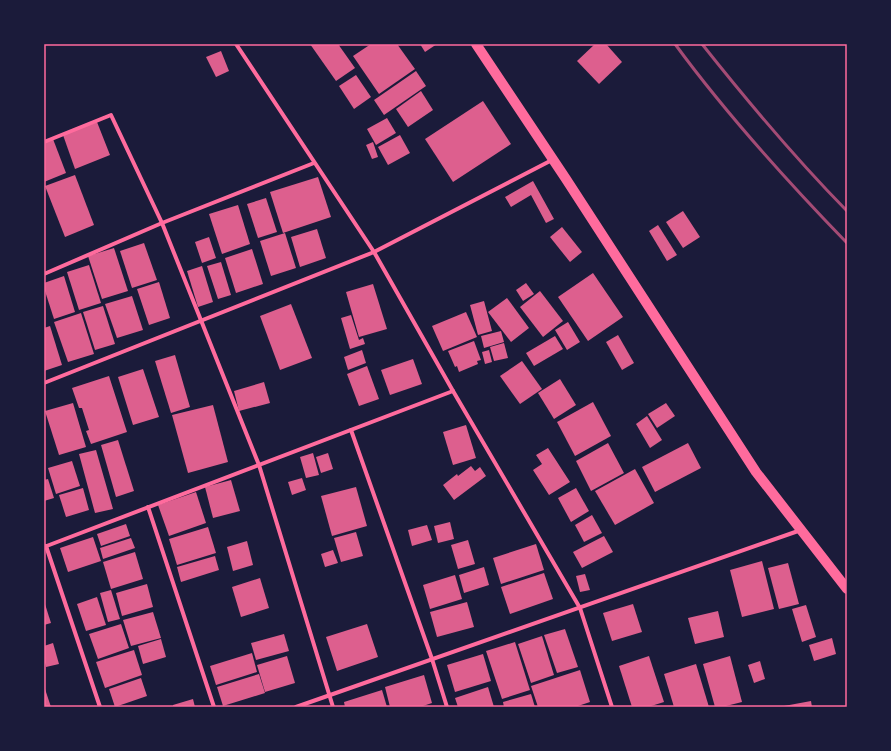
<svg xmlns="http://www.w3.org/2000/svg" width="891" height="751" font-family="Poppins,sans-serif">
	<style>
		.building { fill: #dd5f8e }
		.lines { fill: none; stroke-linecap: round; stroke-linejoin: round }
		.minor { stroke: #ff6b9d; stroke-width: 4 }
		.primary { stroke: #ff6b9d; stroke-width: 10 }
		.rail { stroke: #a44b75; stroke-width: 3 }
		.neatline { fill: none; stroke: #ff6b9d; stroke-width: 1.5 }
	</style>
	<rect width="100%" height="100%" fill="#1b1b3a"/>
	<g class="building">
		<path d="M 310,44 L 338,44 L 355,68 L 336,81 Z"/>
		<path d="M 371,44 L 397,44 L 415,69 L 379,94 L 353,56 Z"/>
		<path d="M 420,44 L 437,44 L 425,52 Z"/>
		<path d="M 595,44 L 606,44 L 622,62 L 599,84 L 577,61 Z"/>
		<path d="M 221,51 L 229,71 L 216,77 L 206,57 Z"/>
		<path d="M 416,71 L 426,86 L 384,115 L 374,100 Z"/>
		<path d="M 356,75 L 371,97 L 354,109 L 339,86 Z"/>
		<path d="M 421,91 L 433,110 L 408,127 L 396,109 Z"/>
		<path d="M 483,101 L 511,144 L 453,182 L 425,139 Z"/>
		<path d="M 387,118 L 396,133 L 376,145 L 367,129 Z"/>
		<path d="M 97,122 L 110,155 L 75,169 L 63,135 Z"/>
		<path d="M 400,135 L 410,153 L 388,165 L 378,147 Z"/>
		<path d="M 53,139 L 66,173 L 44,182 L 44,143 Z"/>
		<path d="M 373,142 L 378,157 L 372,159 L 366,145 Z"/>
		<path d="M 75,175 L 94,225 L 65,237 L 45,186 Z"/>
		<path d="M 318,177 L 331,217 L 283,233 L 270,192 Z"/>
		<path d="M 533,181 L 554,219 L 546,223 L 531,195 L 511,207 L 505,197 Z"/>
		<path d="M 266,198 L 277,232 L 258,238 L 247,204 Z"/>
		<path d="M 238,205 L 250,244 L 222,254 L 209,214 Z"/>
		<path d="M 683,211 L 700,237 L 683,248 L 666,222 Z"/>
		<path d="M 658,225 L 677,255 L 667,261 L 649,231 Z"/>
		<path d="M 562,227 L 582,252 L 570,262 L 550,237 Z"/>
		<path d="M 317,229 L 326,258 L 300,267 L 291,237 Z"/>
		<path d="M 285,233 L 296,268 L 271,276 L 260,241 Z"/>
		<path d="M 209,237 L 216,258 L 202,263 L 195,242 Z"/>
		<path d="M 144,243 L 157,280 L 132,288 L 120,251 Z"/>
		<path d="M 114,248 L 128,291 L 102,299 L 88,256 Z"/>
		<path d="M 252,249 L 263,284 L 236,293 L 225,258 Z"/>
		<path d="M 221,262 L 231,295 L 218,299 L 207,266 Z"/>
		<path d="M 89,265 L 101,303 L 79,310 L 67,272 Z"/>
		<path d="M 202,266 L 213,302 L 198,307 L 187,271 Z"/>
		<path d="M 593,273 L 623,317 L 588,341 L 558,297 Z"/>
		<path d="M 64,276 L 75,312 L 54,319 L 44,288 L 44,283 Z"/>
		<path d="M 159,282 L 170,318 L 149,325 L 137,289 Z"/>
		<path d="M 526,283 L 534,294 L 523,301 L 516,290 Z"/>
		<path d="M 373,284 L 387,329 L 359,337 L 346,292 Z"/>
		<path d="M 540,291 L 563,321 L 543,337 L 520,307 Z"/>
		<path d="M 132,296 L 143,330 L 117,338 L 105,304 Z"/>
		<path d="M 507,298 L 529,328 L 511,342 L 488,312 Z"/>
		<path d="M 484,301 L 492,331 L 478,335 L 470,305 Z"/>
		<path d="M 291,304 L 312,358 L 280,370 L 260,316 Z"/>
		<path d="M 103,306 L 115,344 L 95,350 L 83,312 Z"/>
		<path d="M 466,312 L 477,337 L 443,351 L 432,326 Z"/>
		<path d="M 81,313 L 94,354 L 68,362 L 54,322 Z"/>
		<path d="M 351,315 L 359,340 L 363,338 L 365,344 L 350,349 L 341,318 Z"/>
		<path d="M 568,322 L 580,342 L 567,350 L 555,330 Z"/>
		<path d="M 50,326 L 62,365 L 44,371 L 44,328 Z"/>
		<path d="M 501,331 L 504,342 L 484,348 L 481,336 Z"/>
		<path d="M 618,335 L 634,363 L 622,370 L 606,342 Z"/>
		<path d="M 555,336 L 563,349 L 534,366 L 526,353 Z"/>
		<path d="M 474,341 L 481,360 L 477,361 L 478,364 L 459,372 L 457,366 L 455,367 L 448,351 Z"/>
		<path d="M 504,343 L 508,358 L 494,361 L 490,347 Z"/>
		<path d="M 362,350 L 366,363 L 348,370 L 344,357 Z"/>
		<path d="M 489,350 L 492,362 L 485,364 L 482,352 Z"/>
		<path d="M 175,355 L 190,407 L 171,413 L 155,361 Z"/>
		<path d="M 413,359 L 422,384 L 390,395 L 381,370 Z"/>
		<path d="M 522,361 L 542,389 L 520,404 L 500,376 Z"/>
		<path d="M 367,366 L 379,399 L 359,406 L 347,374 Z"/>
		<path d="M 143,369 L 159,417 L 133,425 L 118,377 Z"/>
		<path d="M 109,376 L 127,432 L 91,444 L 86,431 L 89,430 L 82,408 L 79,408 L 72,388 Z"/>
		<path d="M 560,379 L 576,405 L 554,419 L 538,393 Z"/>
		<path d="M 264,382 L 270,403 L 239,411 L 234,391 Z"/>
		<path d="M 593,402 L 611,436 L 575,456 L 557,422 Z"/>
		<path d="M 73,403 L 86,447 L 59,455 L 45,411 Z"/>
		<path d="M 666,403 L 675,416 L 657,428 L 648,414 Z"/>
		<path d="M 213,405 L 228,462 L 188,473 L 172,415 Z"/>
		<path d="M 647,416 L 662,440 L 650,448 L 636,424 Z"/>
		<path d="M 466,425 L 476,458 L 453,465 L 443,432 Z"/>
		<path d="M 118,440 L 134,491 L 116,497 L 101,445 Z"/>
		<path d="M 608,443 L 624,473 L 591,491 L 576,461 Z"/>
		<path d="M 688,443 L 701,468 L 655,492 L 642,467 Z"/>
		<path d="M 548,448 L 570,482 L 549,495 L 533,470 L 542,464 L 536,455 Z"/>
		<path d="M 96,450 L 113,509 L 95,513 L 79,454 Z"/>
		<path d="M 313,453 L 319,475 L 306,478 L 300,457 Z"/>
		<path d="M 328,453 L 333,469 L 321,473 L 316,457 Z"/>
		<path d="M 72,461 L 80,486 L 56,494 L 48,468 Z"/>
		<path d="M 471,466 L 475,471 L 480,467 L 486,476 L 454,500 L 443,485 L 457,474 L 458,476 Z"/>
		<path d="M 635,469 L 654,503 L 615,525 L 595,491 Z"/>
		<path d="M 302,478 L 306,490 L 292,495 L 288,482 Z"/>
		<path d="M 48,479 L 54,498 L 44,501 L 44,480 Z"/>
		<path d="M 231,480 L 240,511 L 213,518 L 205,487 Z"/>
		<path d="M 356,487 L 367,526 L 332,536 L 321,496 Z"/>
		<path d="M 83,488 L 89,510 L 66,517 L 59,495 Z"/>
		<path d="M 576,488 L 589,511 L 571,522 L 558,498 Z"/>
		<path d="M 196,492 L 206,523 L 169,536 L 158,505 Z"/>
		<path d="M 592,515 L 602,533 L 584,542 L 575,525 Z"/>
		<path d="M 450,522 L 454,539 L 438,543 L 434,526 Z"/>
		<path d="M 126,524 L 130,536 L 101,546 L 97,534 Z"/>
		<path d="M 427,525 L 432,540 L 412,546 L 408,530 Z"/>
		<path d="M 208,527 L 216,553 L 177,565 L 169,539 Z"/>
		<path d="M 356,532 L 363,556 L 341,562 L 334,538 Z"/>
		<path d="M 604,536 L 613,552 L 582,568 L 573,552 Z"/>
		<path d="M 93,537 L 101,561 L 68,572 L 60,548 Z"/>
		<path d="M 131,538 L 135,548 L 103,559 L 100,548 Z"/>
		<path d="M 468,540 L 475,564 L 458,569 L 451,545 Z"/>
		<path d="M 247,541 L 253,565 L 233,571 L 227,547 Z"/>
		<path d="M 536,544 L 544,570 L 501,584 L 493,558 Z"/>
		<path d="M 333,550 L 338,563 L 325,567 L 321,554 Z"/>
		<path d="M 135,552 L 143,579 L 111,589 L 103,562 Z"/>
		<path d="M 215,556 L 219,570 L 181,582 L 177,567 Z"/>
		<path d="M 762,561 L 774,609 L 742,617 L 730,570 Z"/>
		<path d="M 788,563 L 799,604 L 779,609 L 768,568 Z"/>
		<path d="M 484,567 L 489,585 L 464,593 L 459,575 Z"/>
		<path d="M 544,573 L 553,599 L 510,614 L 501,587 Z"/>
		<path d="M 585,574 L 590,590 L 580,592 L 576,576 Z"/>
		<path d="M 455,575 L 462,599 L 430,609 L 423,585 Z"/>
		<path d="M 260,578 L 269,608 L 241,617 L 232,587 Z"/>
		<path d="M 147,584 L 153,607 L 122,616 L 116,593 Z"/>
		<path d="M 111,590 L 120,619 L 108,622 L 100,593 Z"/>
		<path d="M 97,597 L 106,625 L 86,631 L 77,604 Z"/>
		<path d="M 44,601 L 51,623 L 44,625 Z"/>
		<path d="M 467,602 L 474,627 L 437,637 L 430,612 Z"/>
		<path d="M 633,604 L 642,632 L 612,641 L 603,613 Z"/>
		<path d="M 806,605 L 816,637 L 802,642 L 792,609 Z"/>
		<path d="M 718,611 L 724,637 L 695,644 L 688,618 Z"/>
		<path d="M 153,612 L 161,638 L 131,646 L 123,620 Z"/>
		<path d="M 121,624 L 129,648 L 98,659 L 89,634 Z"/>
		<path d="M 367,624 L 378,657 L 337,671 L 326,637 Z"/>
		<path d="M 565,629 L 578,667 L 557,673 L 544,635 Z"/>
		<path d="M 284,634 L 289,651 L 256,660 L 251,643 Z"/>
		<path d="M 542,636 L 554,675 L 531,683 L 518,644 Z"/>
		<path d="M 832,638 L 836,654 L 814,661 L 809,645 Z"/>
		<path d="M 161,639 L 166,657 L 143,664 L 138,646 Z"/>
		<path d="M 515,642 L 530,690 L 502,699 L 486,651 Z"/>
		<path d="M 53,643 L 59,664 L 46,667 L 44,658 L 44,646 Z"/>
		<path d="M 134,650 L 142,675 L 105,688 L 96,662 Z"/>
		<path d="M 252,653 L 257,672 L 216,685 L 210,666 Z"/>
		<path d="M 483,654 L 491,681 L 455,692 L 447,665 Z"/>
		<path d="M 287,656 L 295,683 L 265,692 L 257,665 Z"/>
		<path d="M 649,656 L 664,702 L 648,707 L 632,707 L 619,666 Z"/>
		<path d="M 730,656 L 742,702 L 722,707 L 715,707 L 703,664 Z"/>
		<path d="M 760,661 L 765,679 L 754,683 L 748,665 Z"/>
		<path d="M 696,664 L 709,707 L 674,707 L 664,674 Z"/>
		<path d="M 580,670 L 590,702 L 575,707 L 538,707 L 531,686 Z"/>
		<path d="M 259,674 L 265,693 L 223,706 L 217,687 Z"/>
		<path d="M 424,675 L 432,703 L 420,707 L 390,707 L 385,687 Z"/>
		<path d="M 141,678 L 147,696 L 115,707 L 109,689 Z"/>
		<path d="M 44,686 L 51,707 L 44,707 Z"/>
		<path d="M 488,687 L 494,707 L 458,707 L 455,698 Z"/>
		<path d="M 382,690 L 387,707 L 345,707 L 344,702 Z"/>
		<path d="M 531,694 L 535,707 L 504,707 L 503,702 Z"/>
		<path d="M 193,699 L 195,707 L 173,707 L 173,705 Z"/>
		<path d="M 811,701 L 812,707 L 784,707 L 784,706 Z"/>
	</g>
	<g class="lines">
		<g class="minor">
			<path d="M 236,44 L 374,252 L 453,391 L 580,608 L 612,707"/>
			<path d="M 44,142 L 111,115 L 162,223 L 259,465 L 333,707"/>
			<path d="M 44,274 L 162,223 L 314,163"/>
			<path d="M 44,383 L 374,252 L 552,160"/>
			<path d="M 351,430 L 432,659 L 447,707"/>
			<path d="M 148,507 L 214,707"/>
			<path d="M 46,546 L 100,707"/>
			<path d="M 44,547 L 453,391"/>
			<path d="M 296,707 L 801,530"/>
		</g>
		<path class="primary" d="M 476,44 L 566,179 L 756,472 L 847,589"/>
		<g class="rail">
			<path d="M 675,44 C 727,115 786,180 847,243"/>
			<path d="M 702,44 C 748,102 795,158 847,211"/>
		</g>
	</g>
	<rect width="891" height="751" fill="none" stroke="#1b1b3a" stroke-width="90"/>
	<rect x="45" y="45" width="801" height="661" class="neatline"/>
</svg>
